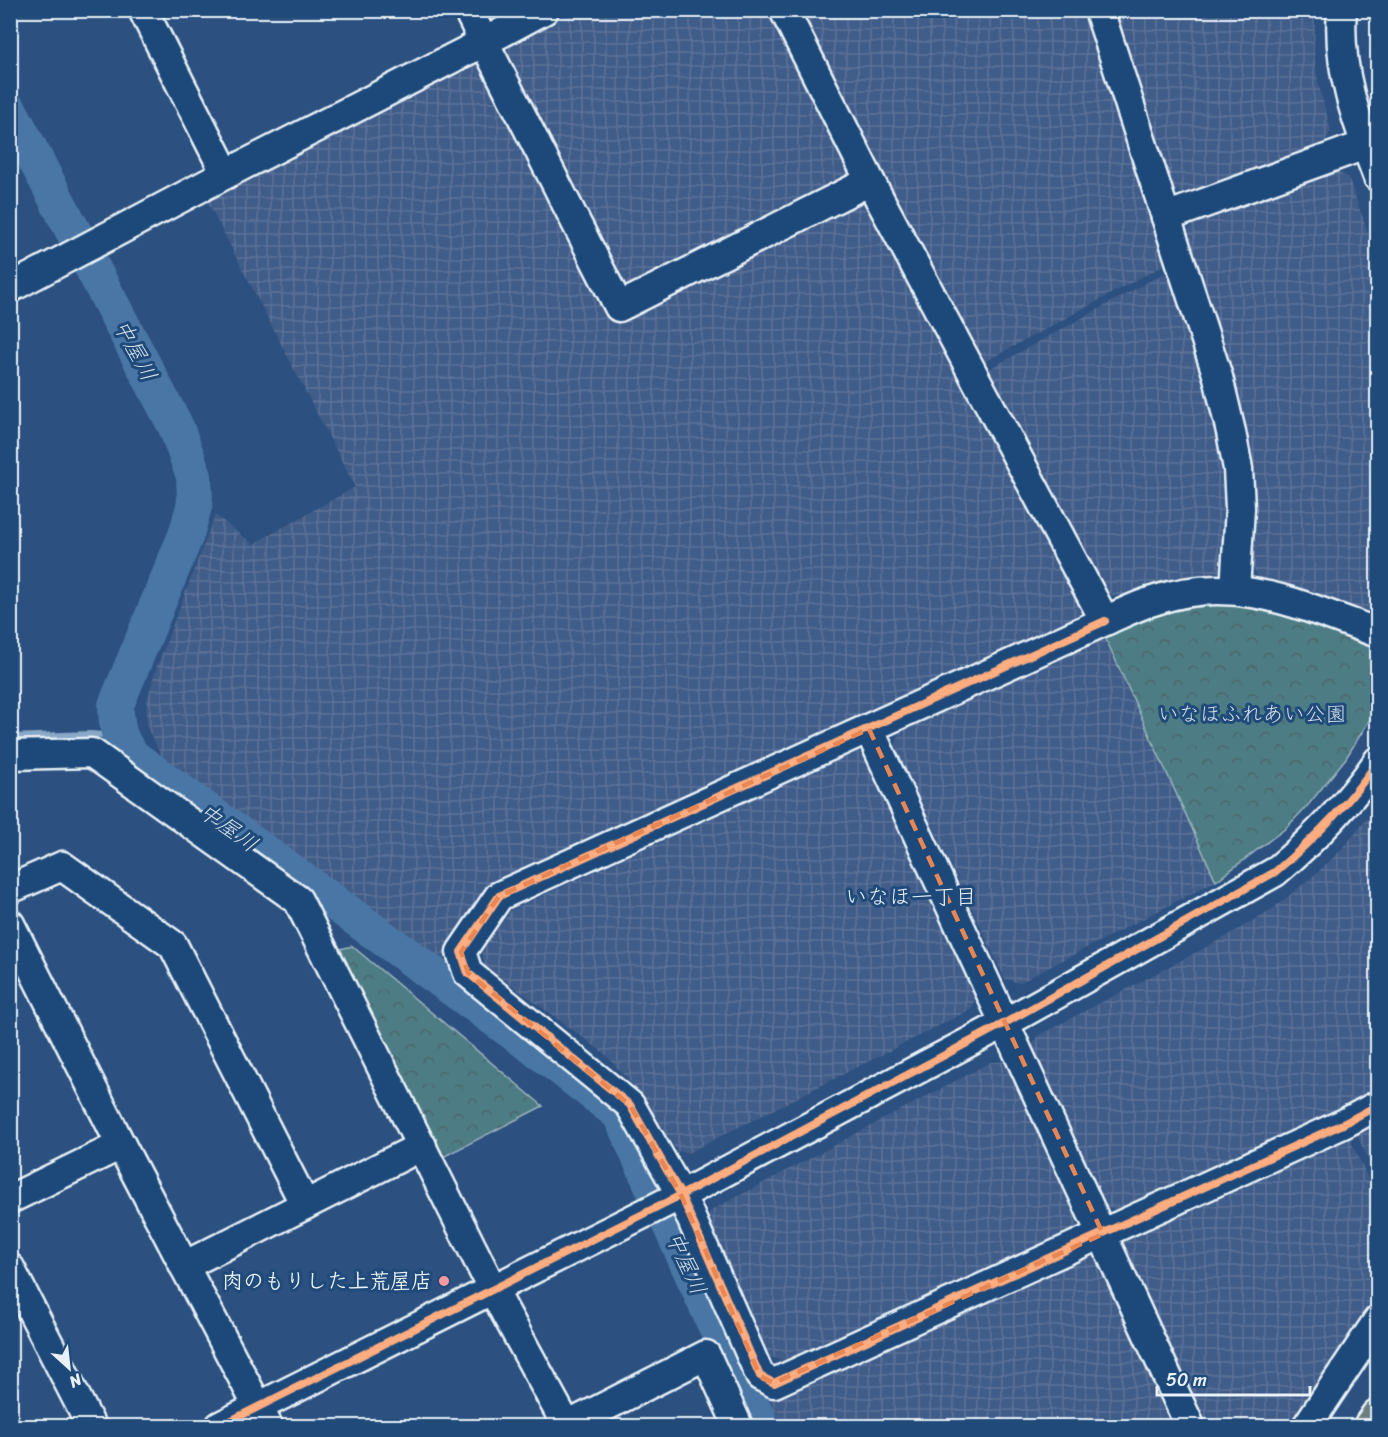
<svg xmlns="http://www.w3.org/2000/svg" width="1388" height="1437" font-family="Sriracha,'Klee One',sans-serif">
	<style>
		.built { fill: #3f5b88 }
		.industrial { fill: url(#industrial-grid) }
		.forest { fill: url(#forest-crowns); stroke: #9bb6be; stroke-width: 1.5 }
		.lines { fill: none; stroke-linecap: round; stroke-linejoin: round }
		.stream { stroke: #89a7c6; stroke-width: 6 }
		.river { stroke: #4976a4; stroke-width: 36 }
		.minor-casing { stroke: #e8f1f8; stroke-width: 33 }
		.highway-casing { stroke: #e8f1f8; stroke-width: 38 }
		.minor { stroke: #1f4a7a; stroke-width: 28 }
		.highway { stroke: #6d7e7c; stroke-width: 33 }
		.cycleway-casing { stroke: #1f4a7a; stroke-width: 11 }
		.cycleway { stroke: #ffac80; stroke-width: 8 }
		.marked { fill: none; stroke: #e88753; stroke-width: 4.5; stroke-dasharray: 12 8; stroke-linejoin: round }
		.poi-dot { fill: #ff9aa2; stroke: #1f4a7a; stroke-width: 2 }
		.labels { text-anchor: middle; stroke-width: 6; stroke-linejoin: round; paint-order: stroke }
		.park-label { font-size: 21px; fill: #d1dfe7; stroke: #1f4a7a }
		.poi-label { font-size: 21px; font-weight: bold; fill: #e8f1f8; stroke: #1f4a7a; text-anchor: end }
		.water-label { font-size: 22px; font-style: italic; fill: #d0dfeb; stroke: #1f4a7a }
		.neighbourhood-label { font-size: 22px; fill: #e8f1f8; stroke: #1f4a7a }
	</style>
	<defs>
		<pattern id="industrial-grid" width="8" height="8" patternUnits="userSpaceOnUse" patternTransform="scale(1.5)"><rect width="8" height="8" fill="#3f5b88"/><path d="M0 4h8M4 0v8" fill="none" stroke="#5b739a"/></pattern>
		<pattern id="forest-crowns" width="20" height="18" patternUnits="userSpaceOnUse" patternTransform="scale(1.5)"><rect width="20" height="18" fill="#4e7c85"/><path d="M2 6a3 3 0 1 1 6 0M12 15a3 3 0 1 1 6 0" fill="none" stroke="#4a656a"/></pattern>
	</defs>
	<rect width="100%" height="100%" fill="#2c507f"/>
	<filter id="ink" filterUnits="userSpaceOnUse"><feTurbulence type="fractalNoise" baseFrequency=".0167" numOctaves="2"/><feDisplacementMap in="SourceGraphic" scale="12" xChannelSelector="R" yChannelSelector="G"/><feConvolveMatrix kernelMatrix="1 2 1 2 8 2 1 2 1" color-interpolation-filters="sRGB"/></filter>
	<g filter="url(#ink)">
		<path class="built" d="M 1372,11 L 1377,11 L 1377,92 L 1371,66 L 1370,35 Z"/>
		<g class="industrial">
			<path d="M 575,11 L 774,11 L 854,165 L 848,179 L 627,289 L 505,55 L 511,45 Z"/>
			<path d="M 798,11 L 1084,11 L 1166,264 L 981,364 Z"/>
			<path d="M 1113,11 L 1315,11 L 1314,52 L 1318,82 L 1331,131 L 1324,144 L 1186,195 L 1170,189 Z"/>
			<path d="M 477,58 L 612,321 L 865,191 L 1085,606 L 1075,623 L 495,883 L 444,961 L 164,761 L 147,728 L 146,706 L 154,674 L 215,515 L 253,544 L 355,487 L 206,199 Z"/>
			<path d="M 1334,170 L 1348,177 L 1377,256 L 1377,619 L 1258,578 L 1252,565 L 1253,506 L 1247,439 L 1238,397 L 1186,236 L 1192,223 Z"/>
			<path d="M 1168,271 L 1204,380 L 1219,444 L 1225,525 L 1224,548 L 1220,570 L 1211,577 L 1123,598 L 1106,593 L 987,370 Z"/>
			<path d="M 1104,638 L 1216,881 L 1019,983 L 1005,979 L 895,747 L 900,730 Z"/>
			<path d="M 858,751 L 868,755 L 976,994 L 972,1009 L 688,1153 L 677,1151 L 635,1088 L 604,1053 L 485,966 L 481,952 L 511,910 Z"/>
			<path d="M 1377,807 L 1377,1087 L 1344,1109 L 1121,1212 L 1106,1206 L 1031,1048 L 1039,1035 L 1229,935 L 1275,907 L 1318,872 L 1340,851 Z"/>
			<path d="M 1012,1061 L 1082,1218 L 1075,1232 L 783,1361 L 770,1357 L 707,1221 L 710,1211 L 991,1062 Z"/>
			<path d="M 1377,1119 L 1377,1179 L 1356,1133 Z"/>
			<path d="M 1350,1139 L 1377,1198 L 1377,1295 L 1295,1426 L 1206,1426 L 1123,1242 Z"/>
			<path d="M 1084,1254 L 1101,1261 L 1177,1426 L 778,1426 L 766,1400 Z"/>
		</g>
		<g class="forest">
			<path d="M 1229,604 C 1281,612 1329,631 1377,649 L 1377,708 L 1346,758 L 1309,804 L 1286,828 L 1216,881 L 1105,637 C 1147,617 1181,606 1229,604 Z"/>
			<path d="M 352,946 L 543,1106 L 441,1158 L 336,950 Z"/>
		</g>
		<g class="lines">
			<g class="stream">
				<path d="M 10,737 L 90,734 L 103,735"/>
				<path d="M 114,738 L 120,739"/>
			</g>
			<path class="river" d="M 10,111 L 176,427 L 194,476 L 195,503 L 186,535 L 116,705 C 116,727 119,741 133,757 L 539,1051 L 620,1114 L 761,1426"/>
			<g class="minor-casing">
				<g id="minor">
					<path d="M 143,10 L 226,174"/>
					<path d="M 544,10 L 484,42 L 619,307 L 870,181"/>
					<path d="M 784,10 L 870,181 L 1105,621 C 1121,614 1138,605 1156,600 C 1237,573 1303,606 1378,633"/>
					<path d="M 1099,10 L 1166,217"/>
					<path d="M 1342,10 C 1337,70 1357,122 1378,177"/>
					<path d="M 10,288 L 226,174 L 484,42 L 468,10"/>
					<path d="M 1235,590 L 1240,508 L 1238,469 L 1231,432 L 1218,377 L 1166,217 L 1365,145"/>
					<path d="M 1105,621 L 499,896 L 461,952 L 468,973 L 630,1105 L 681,1195 L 760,1376 L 774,1383 L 1345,1123 L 1378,1105"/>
					<path d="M 869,729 L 1190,1426"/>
					<path d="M 10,755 L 92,753 L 298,900 L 493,1290 L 567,1426"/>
					<path d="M 10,889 L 62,866 L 173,945 L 305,1205"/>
					<path d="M 10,924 L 121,1145 L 268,1426"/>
					<path d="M 10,1199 L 121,1145"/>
					<path d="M 184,1266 L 422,1146"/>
					<path d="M 10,1268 L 91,1426"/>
					<path d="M 220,1426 L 681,1195 L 1005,1023 L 1275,872 C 1314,839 1349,804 1378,761"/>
					<path d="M 567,1426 L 706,1355 L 738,1426"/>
					<path d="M 1307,1426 L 1378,1320"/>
				</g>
			</g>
			<g class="highway-casing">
				<path id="highway" d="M 1371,1426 L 1378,1416"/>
			</g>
			<use href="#minor" class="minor"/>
			<use href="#highway" class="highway"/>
			<g class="cycleway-casing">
				<g id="cycleway">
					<path d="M 1105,621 L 499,896 L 461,952 L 468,973 L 630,1105 L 681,1195 L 760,1376 L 774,1383 L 1345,1123 L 1378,1105"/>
					<path d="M 220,1426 L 681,1195 L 1005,1023 L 1275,872 C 1314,839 1349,804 1378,761"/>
				</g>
			</g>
			<use href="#cycleway" class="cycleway"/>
		</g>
	</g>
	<path class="marked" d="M 869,729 L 1103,1234 L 774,1383 L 760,1376 L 681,1195 L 630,1105 L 468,973 L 461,952 L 499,896 Z"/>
	<circle class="poi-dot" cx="444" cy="1281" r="6"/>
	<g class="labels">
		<g class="park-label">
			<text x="1252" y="721">いなほふれあい公園</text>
		</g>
		<g class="poi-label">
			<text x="432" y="1288">肉のもりした上荒屋店</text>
		</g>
		<g class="water-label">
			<text transform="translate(136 350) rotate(62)" y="8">中屋川</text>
			<text transform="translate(229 827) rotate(36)" y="8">中屋川</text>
			<text transform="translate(687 1263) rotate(66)" y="8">中屋川</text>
		</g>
		<g class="neighbourhood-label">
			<text x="911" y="904">いなほ一丁目</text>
		</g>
	</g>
	<rect width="1388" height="1437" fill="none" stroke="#1f4a7a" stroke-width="36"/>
	<rect x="18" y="18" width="1352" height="1401" fill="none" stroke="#e8f1f8" stroke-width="2" filter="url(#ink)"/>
	<g transform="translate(69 1368) rotate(153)" stroke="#1f4a7a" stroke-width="4.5" paint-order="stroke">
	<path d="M0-4.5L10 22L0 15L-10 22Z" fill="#e8f1f8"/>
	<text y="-9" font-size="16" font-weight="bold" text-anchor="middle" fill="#e8f1f8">N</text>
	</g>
	<path d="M1157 1386v9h153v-9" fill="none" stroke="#e8f1f8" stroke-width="3"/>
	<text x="1166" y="1386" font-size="18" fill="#e8f1f8" stroke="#1f4a7a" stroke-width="4.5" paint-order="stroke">50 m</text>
</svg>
